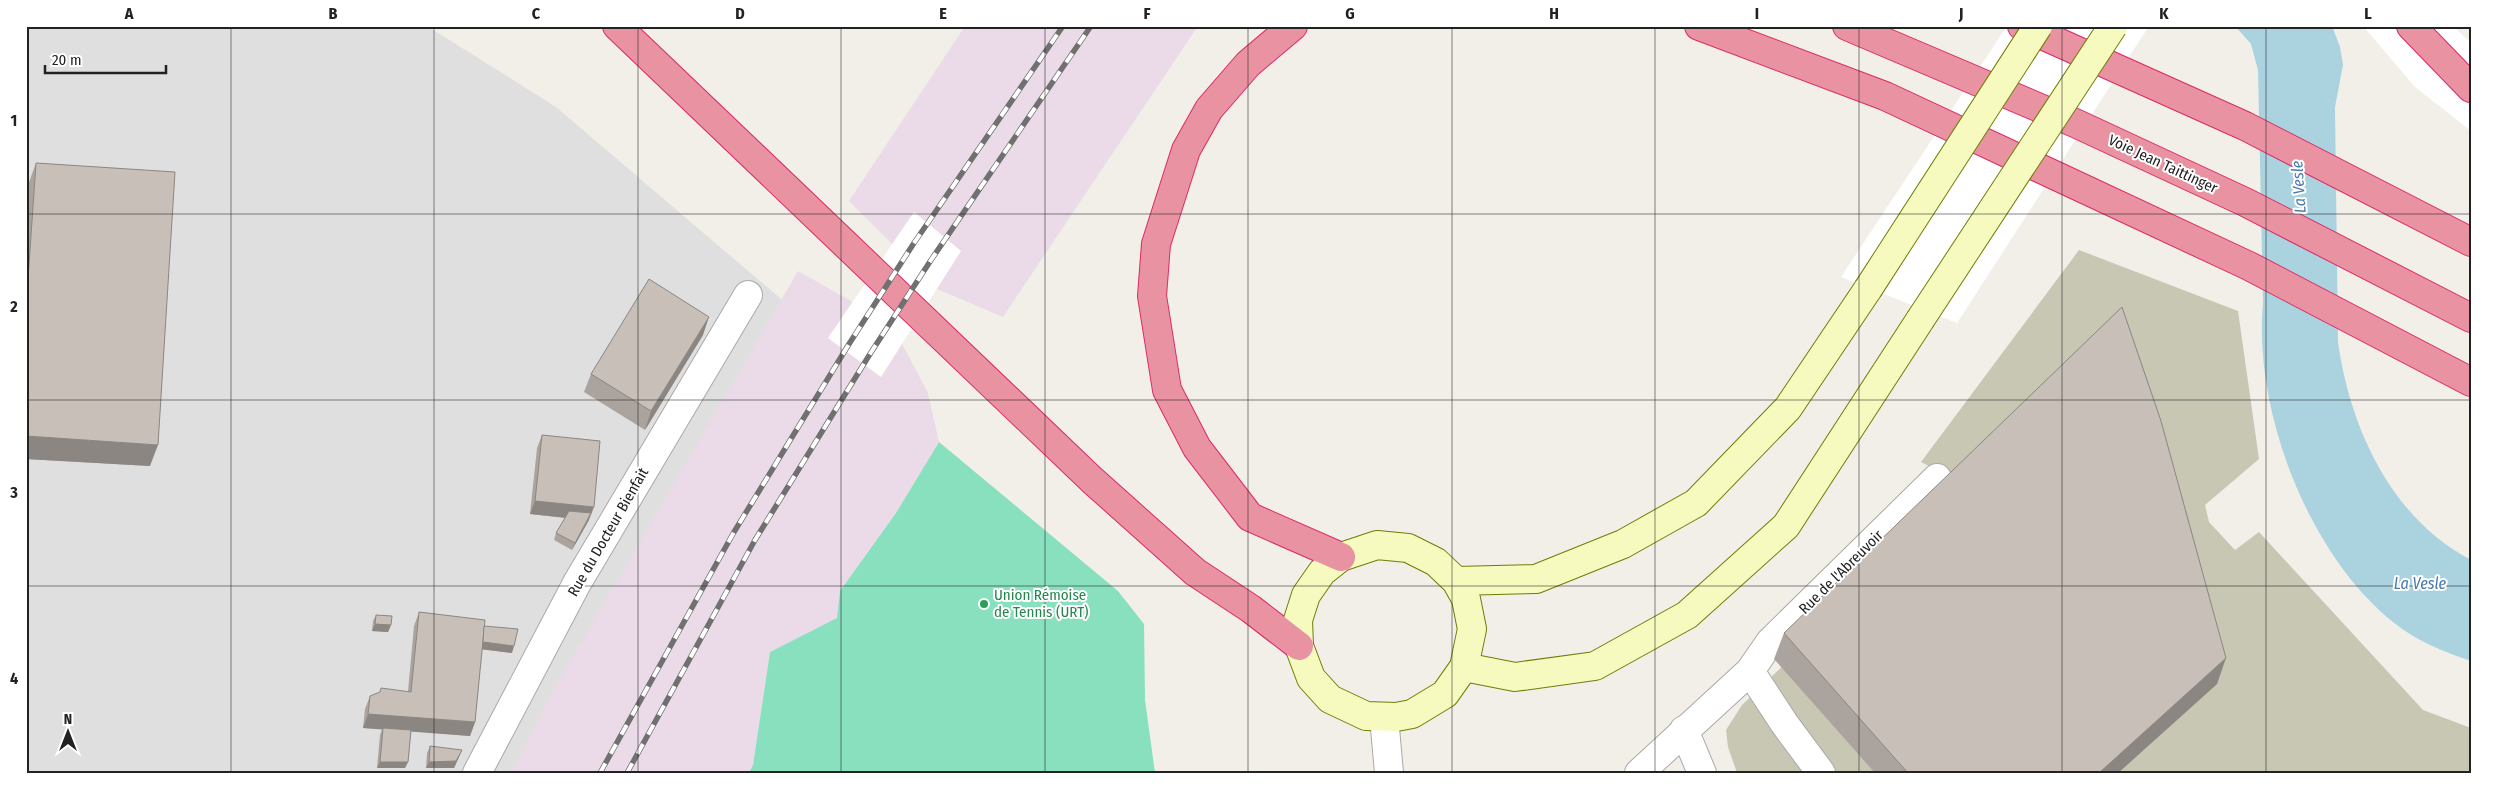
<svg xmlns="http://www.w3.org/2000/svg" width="2497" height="799" font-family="'Fira Sans Condensed',sans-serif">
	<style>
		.residential { fill: #e0dfdf }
		.industrial { fill: #ebdbe8 }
		.construction { fill: #c7c7b4 }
		.pitch { fill: #88e0be }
		.water { fill: #aad3df }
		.pier { fill: #fff }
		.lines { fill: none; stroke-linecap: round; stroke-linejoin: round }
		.street-casing { stroke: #a9a9a9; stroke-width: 30 }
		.secondary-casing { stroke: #707d05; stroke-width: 30 }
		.highway-casing { stroke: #dc2a67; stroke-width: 30 }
		.street { stroke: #fff; stroke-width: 28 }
		.secondary { stroke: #f7fabf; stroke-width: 28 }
		.highway { stroke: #e892a2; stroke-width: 28 }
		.rail-casing { stroke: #707070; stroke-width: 5.5 }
		.rail { stroke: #fff; stroke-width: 4; stroke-dasharray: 11; stroke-linecap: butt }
		.secondary-bridge-casing { stroke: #707d05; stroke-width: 30; stroke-linecap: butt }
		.secondary-bridge { stroke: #f7fabf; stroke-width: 28 }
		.wall { fill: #aba49e }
		.shaded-wall { fill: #8b8681 }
		.building { fill: #c7bfb8; stroke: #8b8681 }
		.grid { fill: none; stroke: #222; stroke-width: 1; stroke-opacity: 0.55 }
		.leisure-dot { fill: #2e9e5b; stroke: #fff; stroke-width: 2 }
		.labels { text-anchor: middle; stroke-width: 4; stroke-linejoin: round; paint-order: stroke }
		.street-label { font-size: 15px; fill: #222; stroke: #fff }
		.leisure-label { font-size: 15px; fill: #27864d; stroke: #fff; text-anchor: start }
		.water-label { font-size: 16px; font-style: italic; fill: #4a7aab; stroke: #fff }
		.neatline { fill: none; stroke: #222; stroke-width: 2 }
		.grid-label { font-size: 16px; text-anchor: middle; font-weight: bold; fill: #222 }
	</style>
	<rect width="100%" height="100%" fill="#f2efe9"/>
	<path class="residential" d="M 26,26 L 427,26 L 556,107 L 802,317 L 519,773 L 26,773 Z"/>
	<g class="industrial">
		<path d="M 965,26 L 1198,26 L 1003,317 L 937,289 L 849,201 Z"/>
		<path d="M 798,271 L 853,302 L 902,344 L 928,393 L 939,442 L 896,513 L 840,591 L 838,618 L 770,652 L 753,765 L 749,773 L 512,773 L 555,687 Z"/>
	</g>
	<path class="construction" d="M 2079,250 L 2238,311 L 2259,459 L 2205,505 L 2209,522 L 2235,550 L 2259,532 L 2423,710 L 2471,728 L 2471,773 L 1737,773 L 1728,747 L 1726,730 L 1742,705 L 1969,487 L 1921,462 Z"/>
	<path class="pitch" d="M 939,442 L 1118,591 L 1144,624 L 1145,700 L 1155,773 L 749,773 L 753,765 L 770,652 L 837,618 L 840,591 L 896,513 Z"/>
	<path class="water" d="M 2235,26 L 2332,26 L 2340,47 L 2343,65 L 2335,107 L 2338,342 C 2350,428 2391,518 2471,560 L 2471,661 C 2444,652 2415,640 2393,622 C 2308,554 2253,410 2263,303 L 2258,70 L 2251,44 Z"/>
	<g class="pier">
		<path d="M 2007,26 L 2149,26 L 1957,323 L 1841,277 Z"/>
		<path d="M 2363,26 L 2453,26 L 2471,43 L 2471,131 L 2415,87 Z"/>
		<path d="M 914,212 L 961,251 L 881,377 L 828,338 Z"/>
	</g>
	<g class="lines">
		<g class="street-casing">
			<g id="street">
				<path d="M 1750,671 L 1784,723 L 1821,773"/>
				<path d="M 1384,717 L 1389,773"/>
				<path d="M 1684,730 L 1702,773"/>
				<path d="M 477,773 L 577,583 L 748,295"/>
				<path d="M 1639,773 L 1750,671 L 1770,642 L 1937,478"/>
			</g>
		</g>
		<g class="secondary-casing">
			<g id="secondary">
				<path d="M 1456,581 L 1466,599 L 1472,629 L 1464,667 L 1445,694 L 1412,714 L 1396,717 L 1366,716 L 1330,699 L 1311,678 L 1299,646 L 1298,620 L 1306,595 L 1322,572 L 1341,557 L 1377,545 L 1408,548 L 1436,562 L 1456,581 L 1536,579 L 1623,544 L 1696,503 L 1788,408 L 1868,289"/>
				<path d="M 1464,667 L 1515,677 L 1595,666 L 1687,615 L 1786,526 L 1920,320"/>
			</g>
		</g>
		<g class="highway-casing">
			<g id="highway">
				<path d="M 617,26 L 1092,480 L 1195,572 L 1251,609 L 1299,646"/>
				<path d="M 1293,26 L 1248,64 L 1209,109 L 1186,150 L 1156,244 L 1152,296 L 1167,390 L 1197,448 L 1250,517 L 1341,557"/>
				<path d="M 1699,26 L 1885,96 L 2249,266 L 2471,382"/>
				<path d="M 1847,26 L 2075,123 L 2245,202 L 2471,318"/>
				<path d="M 2022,26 L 2245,126 L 2471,242"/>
				<path d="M 2411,26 L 2471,88"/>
			</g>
		</g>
		<use href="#street" class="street"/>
		<use href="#secondary" class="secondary"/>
		<use href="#highway" class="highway"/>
		<g class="rail-casing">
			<g id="rail">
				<path d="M 600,773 L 734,532 L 849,344 L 914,243 L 1063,26"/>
				<path d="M 627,773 L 755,540 L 870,354 L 931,260 L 1091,26"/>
			</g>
		</g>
		<use href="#rail" class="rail"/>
		<g class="secondary-bridge-casing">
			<g id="secondary-bridge">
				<path d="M 1868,289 L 2038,26"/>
				<path d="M 1920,320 L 2113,26"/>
			</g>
		</g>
		<use href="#secondary-bridge" class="secondary-bridge"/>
	</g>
	<g class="wall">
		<path d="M 36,163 L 150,466 L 26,459 L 26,210 L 28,185 Z"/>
		<path d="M 703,335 L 645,430 L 584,392 L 591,374 Z"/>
		<path d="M 542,435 L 589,520 L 572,550 L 554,540 L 556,533 L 565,518 L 530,514 L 537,448 Z"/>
		<path d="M 419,612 L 484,626 L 512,653 L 482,649 L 475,722 L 470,736 L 411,731 L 408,762 L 405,768 L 377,768 L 380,735 L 382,729 L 363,728 L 365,709 L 370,696 L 408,691 L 414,626 Z"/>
		<path d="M 376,615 L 391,625 L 388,632 L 372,631 L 373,621 Z"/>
		<path d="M 1784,633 L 2217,684 L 2118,773 L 1875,773 L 1774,659 Z"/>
		<path d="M 430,746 L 459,757 L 454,768 L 426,768 L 427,753 Z"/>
	</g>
	<g class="shaded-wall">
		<path d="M 709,317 L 703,335 L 645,430 L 651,411 Z"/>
		<path d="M 26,436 L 158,445 L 150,466 L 26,459 Z"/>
		<path d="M 535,501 L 594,507 L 589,520 L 572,550 L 575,543 L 588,520 L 530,514 Z"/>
		<path d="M 375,624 L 391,625 L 388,632 L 372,631 Z"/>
		<path d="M 481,642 L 514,646 L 512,653 L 479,649 Z"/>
		<path d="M 2226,658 L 2217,684 L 2118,773 L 2099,773 Z"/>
		<path d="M 368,714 L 475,722 L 470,736 L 363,728 Z"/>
		<path d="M 462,750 L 459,757 L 454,768 L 426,768 L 429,762 Z"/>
		<path d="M 380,762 L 408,762 L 405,768 L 377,768 Z"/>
	</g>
	<g class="building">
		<path d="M 36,163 L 175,172 L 158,445 L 26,436 L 26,308 Z"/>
		<path d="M 649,279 L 709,317 L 651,411 L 591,374 Z"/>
		<path d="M 2122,307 L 2161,421 L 2226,658 L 2099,773 L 1908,773 L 1784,633 Z"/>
		<path d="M 542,435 L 600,441 L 594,507 L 535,501 Z"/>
		<path d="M 569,511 L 591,513 L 575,543 L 556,533 Z"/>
		<path d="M 419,612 L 485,620 L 475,722 L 368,714 L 370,696 L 380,692 L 381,688 L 411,692 Z"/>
		<path d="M 376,615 L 392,616 L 391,625 L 375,624 Z"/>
		<path d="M 484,626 L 518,629 L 514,646 L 483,642 Z"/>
		<path d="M 383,728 L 411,730 L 408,762 L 380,762 Z"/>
		<path d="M 430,746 L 462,750 L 456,761 L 429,762 Z"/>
	</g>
	<path class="grid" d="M 231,26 L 231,773M 434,26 L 434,773M 638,26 L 638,773M 841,26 L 841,773M 1045,26 L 1045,773M 1248,26 L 1248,773M 1452,26 L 1452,773M 1655,26 L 1655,773M 1859,26 L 1859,773M 2062,26 L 2062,773M 2266,26 L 2266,773M 26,214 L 2471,214M 26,400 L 2471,400M 26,586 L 2471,586"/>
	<circle class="leisure-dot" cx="984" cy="604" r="5"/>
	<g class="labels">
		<g class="street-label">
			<text transform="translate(2163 164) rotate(25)" y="5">Voie Jean Taittinger</text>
			<text transform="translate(608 532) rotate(-60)" y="5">Rue du Docteur Bienfait</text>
			<text transform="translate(1841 572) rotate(-45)" y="5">Rue de l'Abreuvoir</text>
		</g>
		<g class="leisure-label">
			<text x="994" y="600">Union Rémoise<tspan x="994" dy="17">de Tennis (URT)</tspan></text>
		</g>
		<g class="water-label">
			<text transform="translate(2298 187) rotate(-94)" y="6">La Vesle</text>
			<text x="2420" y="589">La Vesle</text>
		</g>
	</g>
	<rect width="2497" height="799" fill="none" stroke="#ffffff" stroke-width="55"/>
	<g transform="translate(68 732)" stroke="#ffffff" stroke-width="4" paint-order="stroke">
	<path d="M0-4L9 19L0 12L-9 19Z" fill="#222222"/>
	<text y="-8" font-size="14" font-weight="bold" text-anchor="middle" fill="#222222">N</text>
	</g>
	<path d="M45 65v8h121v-8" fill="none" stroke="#222222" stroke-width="2.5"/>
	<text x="52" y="65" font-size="15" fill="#222222" stroke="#ffffff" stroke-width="4" paint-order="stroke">20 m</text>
	<rect x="28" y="28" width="2442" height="744" class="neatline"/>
	<g class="grid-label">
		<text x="129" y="19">A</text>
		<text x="333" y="19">B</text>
		<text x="536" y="19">C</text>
		<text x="740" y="19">D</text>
		<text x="943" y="19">E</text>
		<text x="1147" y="19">F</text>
		<text x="1350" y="19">G</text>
		<text x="1554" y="19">H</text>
		<text x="1757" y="19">I</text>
		<text x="1961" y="19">J</text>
		<text x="2164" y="19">K</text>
		<text x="2368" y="19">L</text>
		<text x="14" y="126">1</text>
		<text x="14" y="312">2</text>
		<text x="14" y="498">3</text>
		<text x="14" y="684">4</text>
	</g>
</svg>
